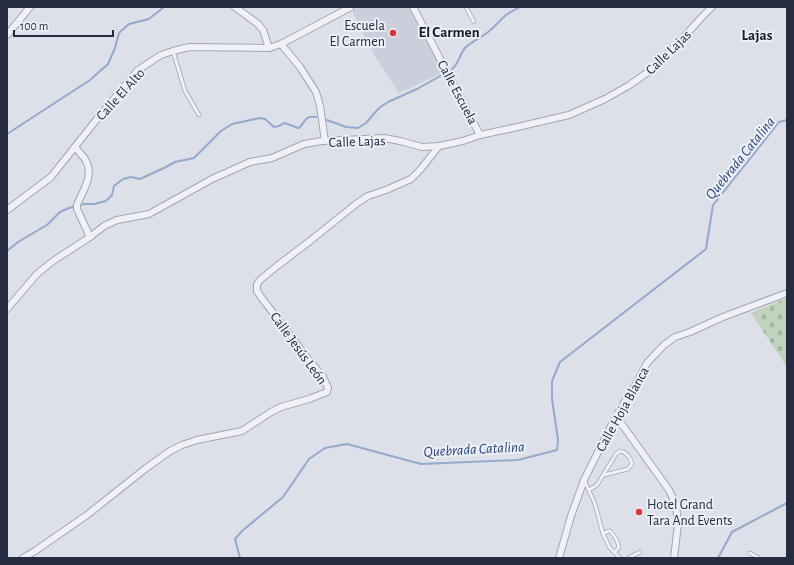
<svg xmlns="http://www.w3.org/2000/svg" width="794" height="565" font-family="'Alegreya Sans',sans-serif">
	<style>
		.built { fill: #cbcfdb }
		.cemetery { fill: url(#cemetery-stones) }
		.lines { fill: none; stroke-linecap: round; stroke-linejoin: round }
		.stream { stroke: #94a9cc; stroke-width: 2 }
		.lane-casing { stroke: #a2a6b2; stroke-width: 4.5 }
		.street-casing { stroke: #a2a6b2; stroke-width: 8 }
		.lane { stroke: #f0f1f6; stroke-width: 3 }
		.street { stroke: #f0f1f6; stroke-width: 6 }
		.poi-dot { fill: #db343c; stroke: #eceff6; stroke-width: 1.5 }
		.labels { text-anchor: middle; stroke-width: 4; stroke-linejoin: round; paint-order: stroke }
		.poi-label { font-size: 14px; fill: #252c40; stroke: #eceff6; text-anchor: end }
		.street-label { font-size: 14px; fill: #252c40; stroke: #eceff6 }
		.neighbourhood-label { font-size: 15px; font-weight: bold; fill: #171d31; stroke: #eceff6 }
		.water-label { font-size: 15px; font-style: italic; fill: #2b4578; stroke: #eceff6 }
	</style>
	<defs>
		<pattern id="cemetery-stones" width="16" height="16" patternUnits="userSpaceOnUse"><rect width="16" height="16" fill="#c0d3bd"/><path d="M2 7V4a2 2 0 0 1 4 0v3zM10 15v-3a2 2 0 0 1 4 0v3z" fill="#a5b5a4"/></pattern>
	</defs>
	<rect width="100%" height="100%" fill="#dde0e8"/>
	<path class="built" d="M 360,7 L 410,7 L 444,72 L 399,93 L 374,55 L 352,11 Z"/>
	<path class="cemetery" d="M 787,298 L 787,367 L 751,313 Z"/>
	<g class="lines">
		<g class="stream">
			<path d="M 452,69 C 459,64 459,55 465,48 C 472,41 481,38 488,32 C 495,27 500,20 506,15 C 510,12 515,10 520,7"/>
			<path d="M 327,120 L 346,127 L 358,128 L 366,123 L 379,108 L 388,102 L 417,89 L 442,75"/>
			<path d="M 7,134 L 90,80 L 108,64 L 115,48 L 119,33 L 129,24 L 149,19 L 164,7"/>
			<path d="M 7,251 L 18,242 L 47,225 L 60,212 L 69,208 L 84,204 L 94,204 L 106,201 L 112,195 L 114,186 L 123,179 L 131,177 L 140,179 L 164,168 L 175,162 L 194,158 L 221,131 L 232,124 L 260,118 L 265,119 L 274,127 L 279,126 L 284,123 C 289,124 294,127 299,128 C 306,122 304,115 316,117"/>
			<path d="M 240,558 L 235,539 L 242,531 L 283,497 L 309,459 L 325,448 L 347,444 L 421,464 L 518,460 L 557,450 L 558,440 L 552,399 L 552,381 L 560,362 L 706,249 L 713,205 L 779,122 L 787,120"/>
			<path d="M 718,558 L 732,532 L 787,503"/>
		</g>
		<g class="lane-casing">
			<g id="lane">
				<path d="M 466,7 L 474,22"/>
				<path d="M 173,51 L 185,91 L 199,115"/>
				<path d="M 585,482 L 595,504 L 603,534 L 610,548 L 620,558"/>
				<path d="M 589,490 L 597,485 L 616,454 L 620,451 C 626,452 631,458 632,464 L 628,469 L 604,475"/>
				<path d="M 603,534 L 608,531 L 610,531 C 614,535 618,542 619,547 L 615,552"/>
				<path d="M 750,553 L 759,558"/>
				<path d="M 628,558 L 640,552"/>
			</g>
		</g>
		<g class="street-casing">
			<g id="street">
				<path d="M 235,7 L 258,24 L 263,30 L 269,48"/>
				<path d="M 413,7 L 480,135"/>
				<path d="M 7,35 L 30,7"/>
				<path d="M 281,44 L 300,67 L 316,92 L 320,106 L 325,141"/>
				<path d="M 75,147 C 78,151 82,155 85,159 C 95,175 83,190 77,205 L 77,209 L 90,237"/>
				<path d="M 7,210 L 51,177 L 97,119 L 138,70 L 161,55 L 173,51 L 189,47 L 269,48 L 281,44 L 351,7"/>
				<path d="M 7,309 L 37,274 L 53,261 L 90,237 L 104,226 L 117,220 L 149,214 L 212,179 L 250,162 L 272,158 L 304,144 L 322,141 L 384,138 L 400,141 L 422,147 L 439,146 L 463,141 L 480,135 L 513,128 L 569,115 L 605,99 L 628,86 L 651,70 L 677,45 L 701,18 L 712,7"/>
				<path d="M 616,416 L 669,490 L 676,505 L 677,514 L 678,524 L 674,558"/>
				<path d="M 23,558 L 35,551 L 87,515 L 145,469 L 170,451 L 182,445 L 197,440 L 242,431 L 271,412 L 281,407 L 309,399 L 327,392 L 328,388 L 323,377 L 305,355 L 261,297 L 257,291 L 257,284 L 260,280 L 277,266 L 310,241 L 356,204 L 368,196 L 386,190 L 411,179 L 420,170 L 439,146"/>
				<path d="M 559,558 L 571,516 L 584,480 L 616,416 L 637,382 L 647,363 L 664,345 L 675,337 L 690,332 L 723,317 L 787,293"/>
			</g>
		</g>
		<use href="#lane" class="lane"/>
		<use href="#street" class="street"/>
	</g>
	<g class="poi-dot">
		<circle cx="393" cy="33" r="4"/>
		<circle cx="639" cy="512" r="4"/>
	</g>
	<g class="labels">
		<g class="poi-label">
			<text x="385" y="30">Escuela<tspan x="385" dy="16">El Carmen</tspan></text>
			<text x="647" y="509" text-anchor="start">Hotel Grand<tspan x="647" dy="16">Tara And Events</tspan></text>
		</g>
		<g class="street-label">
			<text transform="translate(668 52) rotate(-44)" y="5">Calle Lajas</text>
			<text transform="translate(458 92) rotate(62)" y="5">Calle Escuela</text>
			<text transform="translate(120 94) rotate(-48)" y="5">Calle El Alto</text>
			<text transform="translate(357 141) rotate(-2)" y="5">Calle Lajas</text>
			<text transform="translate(299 348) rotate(54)" y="5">Calle Jesús León</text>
			<text transform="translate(622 409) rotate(-61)" y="5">Calle Hoja Blanca</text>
		</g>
		<g class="neighbourhood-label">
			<text x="449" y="37">El Carmen</text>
			<text x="757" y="40">Lajas</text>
		</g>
		<g class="water-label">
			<text transform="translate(740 158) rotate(-51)" y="5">Quebrada Catalina</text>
			<text transform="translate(474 449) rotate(-3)" y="5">Quebrada Catalina</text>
		</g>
	</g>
	<rect width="794" height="565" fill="none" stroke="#252c40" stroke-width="16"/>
	<path d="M14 30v6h99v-6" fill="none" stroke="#252c40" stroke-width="2"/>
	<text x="20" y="30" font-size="12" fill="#252c40" stroke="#eceff6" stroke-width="3" paint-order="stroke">100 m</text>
</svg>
